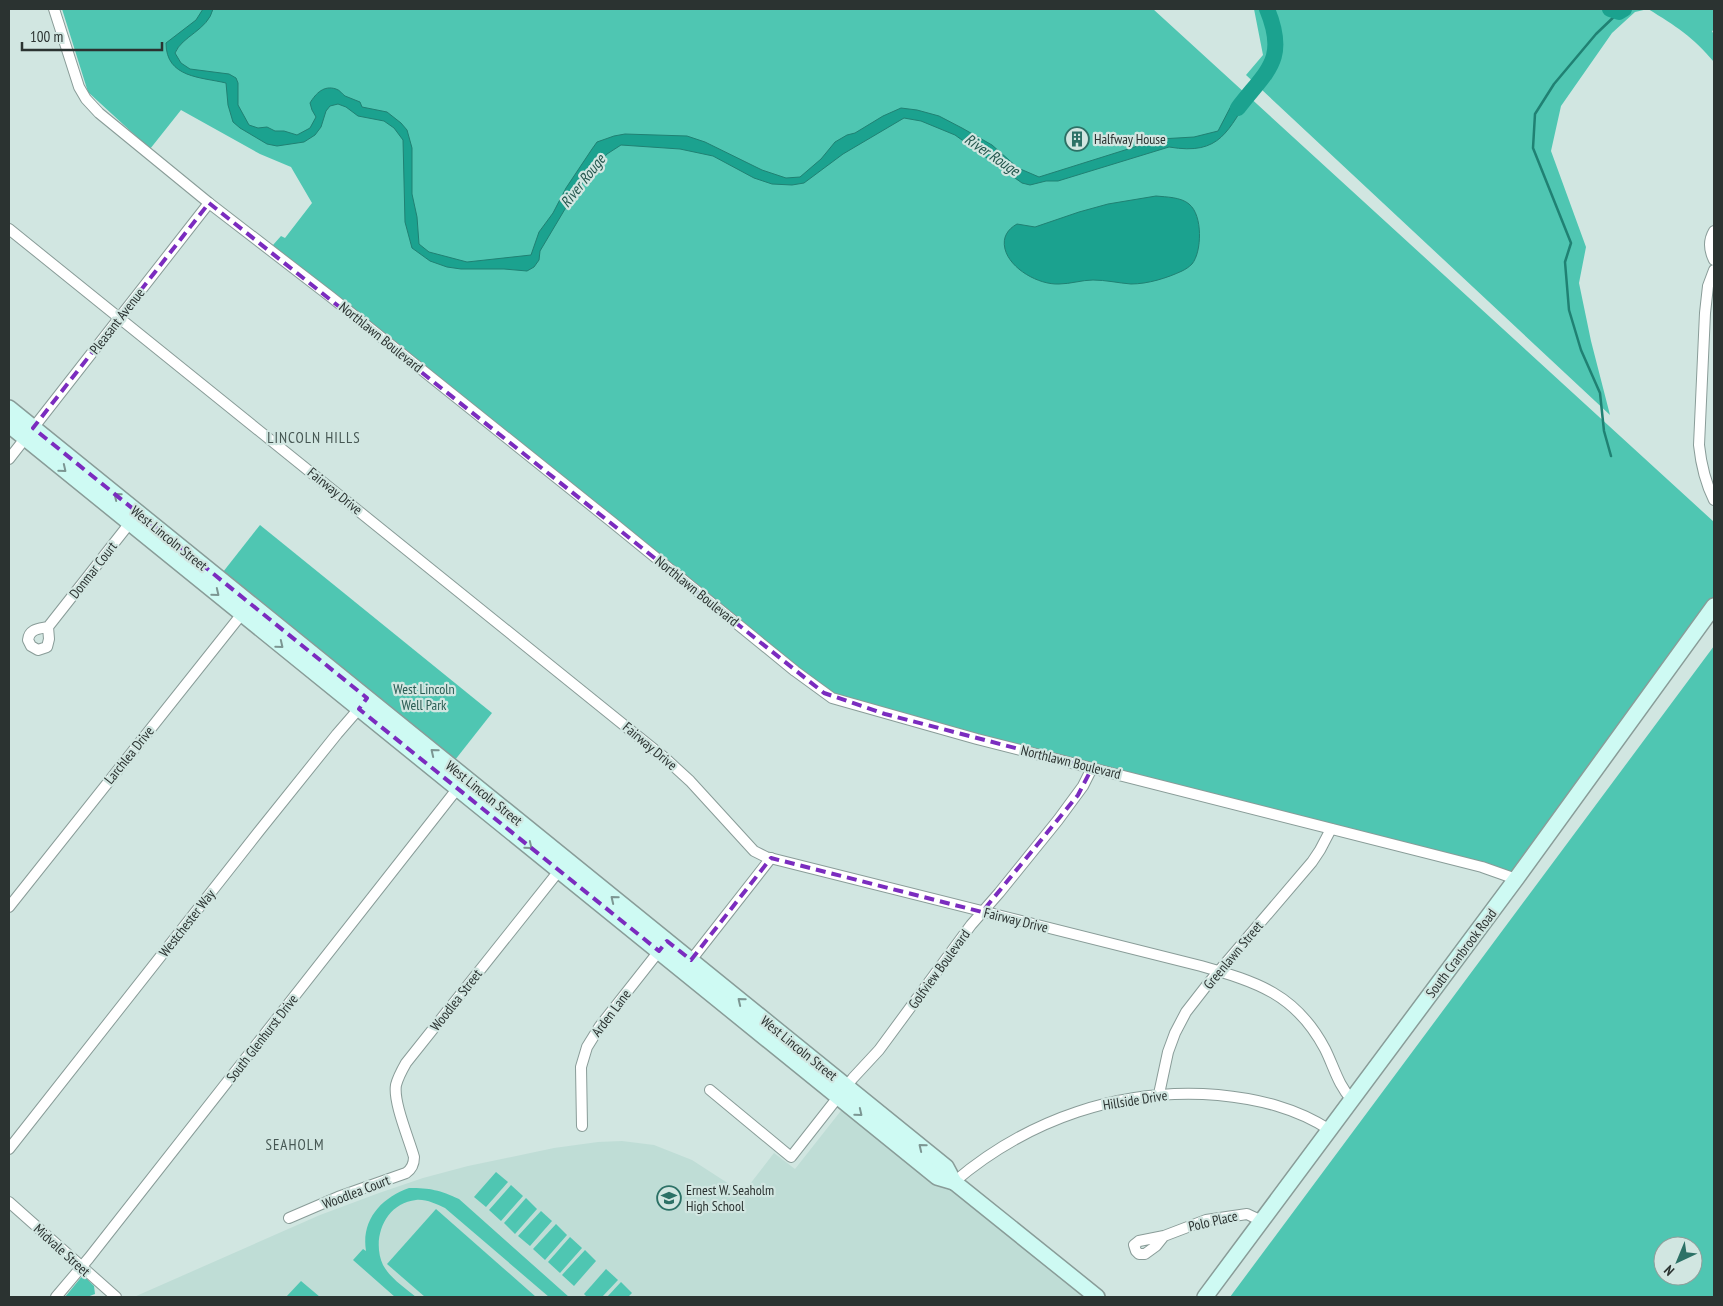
<svg xmlns="http://www.w3.org/2000/svg" width="1723" height="1306" font-family="'PT Sans Narrow',sans-serif">
	<style>
		.built { fill: #bfddd6 }
		.green { fill: #4fc6b2; fill-rule: evenodd }
		.water { fill: #1ba28f; stroke: #208173 }
		.lines { fill: none; stroke-linecap: round; stroke-linejoin: round }
		.stream { stroke: #208173; stroke-width: 2.5 }
		.river { stroke: #1ba28f; stroke-width: 16 }
		.street-casing { stroke: #899c98; stroke-width: 12 }
		.secondary-casing { stroke: #899c98; stroke-width: 18 }
		.street { stroke: #fff; stroke-width: 10 }
		.secondary { stroke: #cefaf3; stroke-width: 15 }
		.oneway { stroke: #7c9692 }
		.marked { fill: none; stroke: #7b2cbf; stroke-width: 4; stroke-dasharray: 10 6; stroke-linejoin: round }
		.labels { text-anchor: middle; stroke-width: 4.5; stroke-linejoin: round; paint-order: stroke }
		.poi-label { font-size: 14px; fill: #2b3331; stroke: #d1e6e1; text-anchor: start }
		.street-label { font-size: 14px; fill: #2b3331; stroke: #d1e6e1 }
		.park-label { font-size: 14px; fill: #2a5c53; stroke: #d1e6e1 }
		.water-label { font-size: 15px; font-style: italic; fill: #24564d; stroke: #d1e6e1 }
		.neighbourhood-label { font-size: 15px; letter-spacing: 1px; fill: #465753; stroke: #d1e6e1 }
	</style>
	<rect width="100%" height="100%" fill="#d1e6e1"/>
	<path class="built" d="M 851,1098 L 1095,1297 L 134,1297 L 320,1215 L 379,1193 L 423,1178 L 468,1166 L 554,1148 L 598,1142 L 622,1141 L 654,1145 L 692,1160 L 743,1193 L 774,1153 L 795,1169 Z"/>
	<g class="green">
		<path d="M 62,9 L 1153,9 L 1714,522 L 1714,603 L 1511,876 L 835,703 L 335,306 L 273,245 L 281,236 L 285,238 L 312,203 L 291,167 L 260,154 L 181,110 L 150,149 L 88,92 Z"/>
		<path d="M 1254,9 L 1714,9 L 1714,30 L 1712,31 L 1714,35 L 1714,62 C 1693,37 1676,26 1648,9 L 1635,12 L 1612,33 L 1561,106 L 1551,151 L 1586,247 L 1579,283 L 1591,341 L 1610,415 L 1246,75 L 1263,55 Z"/>
		<path d="M 260,525 L 492,713 L 455,760 L 223,572 Z"/>
		<path d="M 1714,646 L 1714,1297 L 1230,1297 ZM 1663,1246 L 1693,1246 L 1693,1276 L 1663,1276 Z"/>
		<path d="M 496,1172 L 508,1182 L 486,1207 L 474,1197 Z"/>
		<path d="M 511,1185 L 523,1196 L 501,1221 L 489,1210 Z"/>
		<path d="M 409,1188 C 430,1188 440,1190 459,1199 L 569,1297 L 549,1297 L 445,1208 C 436,1204 426,1199 416,1200 C 385,1203 371,1239 383,1265 C 390,1278 405,1288 416,1297 L 395,1297 L 353,1260 L 363,1249 L 366,1251 C 361,1220 381,1198 409,1188 Z"/>
		<path d="M 526,1198 L 537,1209 L 515,1234 L 504,1223 Z"/>
		<path d="M 436,1209 L 536,1297 L 425,1297 L 387,1264 Z"/>
		<path d="M 541,1211 L 552,1221 L 530,1246 L 518,1236 Z"/>
		<path d="M 556,1224 L 567,1235 L 545,1260 L 533,1249 Z"/>
		<path d="M 570,1237 L 582,1248 L 560,1273 L 548,1262 Z"/>
		<path d="M 585,1250 L 596,1261 L 574,1286 L 562,1275 Z"/>
		<path d="M 606,1269 L 618,1280 L 602,1297 L 587,1297 L 584,1294 Z"/>
		<path d="M 83,1275 L 94,1286 L 95,1294 L 87,1297 L 65,1297 Z"/>
		<path d="M 301,1281 L 320,1297 L 286,1297 Z"/>
		<path d="M 621,1282 L 632,1293 L 628,1297 L 607,1297 Z"/>
	</g>
	<g class="water">
		<path d="M 203,9 L 213,9 C 208,30 182,36 175,53 L 181,63 L 190,69 L 229,74 L 236,78 L 238,83 L 238,105 L 249,125 L 258,128 L 267,127 L 275,131 L 284,131 L 297,135 L 310,128 L 316,117 L 312,110 L 310,103 C 316,93 324,85 336,89 C 340,90 342,94 345,96 C 350,98 355,100 360,102 L 362,107 L 387,112 L 401,123 L 407,130 L 412,148 L 412,194 L 417,217 L 419,244 L 429,252 L 467,262 L 531,255 L 539,232 L 553,213 L 566,188 L 592,149 L 597,142 L 614,136 L 625,134 L 687,136 L 705,142 L 762,170 L 786,178 L 800,177 L 821,159 L 835,142 L 847,135 L 855,133 L 883,116 L 901,108 L 917,110 L 939,116 L 962,128 L 992,145 L 1018,168 L 1039,177 L 1160,139 L 1194,137 L 1218,131 L 1231,106 L 1249,89 L 1253,92 C 1227,130 1222,156 1169,147 L 1058,181 L 1046,181 L 1030,185 L 1022,183 L 955,135 L 921,121 L 904,118 L 843,154 L 804,183 L 792,185 L 772,184 L 754,178 L 713,156 L 680,149 L 621,145 L 607,154 L 581,185 L 568,204 L 540,251 L 539,260 L 534,267 L 527,271 L 504,269 L 461,269 L 447,267 L 430,261 L 412,248 L 405,222 L 403,140 L 394,128 L 384,121 L 358,116 L 346,107 L 338,104 L 330,106 L 326,111 L 321,127 L 315,135 L 304,142 L 277,146 L 267,144 L 240,128 L 233,122 L 228,105 L 226,83 C 201,77 166,78 166,43 L 196,20 Z"/>
		<path d="M 1156,196 C 1166,197 1181,197 1189,204 C 1203,215 1202,252 1192,264 C 1189,267 1186,269 1182,271 C 1167,278 1148,284 1131,284 C 1118,283 1106,280 1093,280 C 1082,280 1070,284 1059,284 C 1039,285 1010,269 1005,249 C 1002,237 1008,229 1017,224 L 1035,227 L 1079,212 L 1108,204 Z"/>
	</g>
	<g class="lines">
		<path class="stream" d="M 1611,456 L 1604,431 L 1600,393 L 1581,350 L 1569,310 L 1565,262 L 1571,243 L 1533,148 L 1535,114 L 1554,84 L 1596,34 L 1619,12"/>
		<g class="river">
			<path d="M 1610,9 L 1619,12 L 1624,9"/>
			<path d="M 1238,108 C 1267,70 1288,60 1267,9"/>
		</g>
		<g class="street-casing">
			<g id="street">
				<path d="M 54,9 L 79,87 L 86,99 L 99,113 L 209,203 L 331,297 L 612,522 L 795,671 L 832,698 L 977,739 L 1482,867 L 1516,879"/>
				<path d="M 9,229 L 666,759 L 690,781 L 754,851 L 766,857 L 1201,966 C 1257,982 1296,994 1325,1049 C 1334,1067 1338,1085 1352,1100"/>
				<path d="M 1714,231 C 1708,241 1709,250 1714,260"/>
				<path d="M 1714,270 L 1708,286 L 1705,313 L 1699,445 C 1701,464 1705,482 1714,500"/>
				<path d="M 9,459 L 209,203"/>
				<path d="M 48,627 L 49,639 L 47,647 L 38,650 L 31,646 L 28,640 C 29,629 38,629 48,627 L 133,519"/>
				<path d="M 9,907 L 245,610"/>
				<path d="M 688,964 L 771,858"/>
				<path d="M 710,1090 L 791,1157 L 853,1078 L 879,1050 L 971,925 L 999,893 L 1058,820 L 1083,786 L 1092,768"/>
				<path d="M 1159,1094 L 1168,1052 L 1175,1033 L 1186,1012 L 1207,985 L 1312,862 L 1320,850 L 1331,829"/>
				<path d="M 582,1126 L 581,1067 L 587,1047 L 600,1026 L 663,946"/>
				<path d="M 9,1149 L 260,830 L 337,734 L 363,704"/>
				<path d="M 954,1182 C 1028,1119 1121,1087 1218,1095 C 1259,1099 1296,1108 1330,1130"/>
				<path d="M 9,1202 L 116,1297"/>
				<path d="M 289,1218 L 338,1197 L 406,1173 C 412,1169 414,1164 414,1157 C 409,1139 393,1102 396,1085 C 398,1077 402,1070 406,1063 L 562,867"/>
				<path d="M 1164,1236 L 1156,1246 L 1145,1254 L 1139,1254 L 1136,1251 L 1134,1245 L 1139,1241 L 1164,1236 L 1206,1220 L 1247,1214 L 1262,1221"/>
				<path d="M 56,1297 L 89,1258 L 461,784"/>
			</g>
		</g>
		<g class="secondary-casing">
			<g id="secondary">
				<path d="M 9,408 L 946,1167 L 954,1182 L 1097,1297"/>
				<path d="M 9,425 L 937,1177 L 954,1182"/>
				<path d="M 1205,1297 L 1516,879 L 1714,606"/>
			</g>
		</g>
		<use href="#street" class="street"/>
		<use href="#secondary" class="secondary"/>
	</g>
	<defs><path id="oneway-chevron" d="M-2-3.5L2.5 0L-2 3.5" fill="none" stroke-width="1.6" stroke-linecap="round" stroke-linejoin="round" transform="scale(1.25)"/></defs>
	<g class="oneway">
		<use href="#oneway-chevron" transform="translate(63 469) rotate(39)"/>
		<use href="#oneway-chevron" transform="translate(117 496) rotate(-141)"/>
		<use href="#oneway-chevron" transform="translate(216 593) rotate(39)"/>
		<use href="#oneway-chevron" transform="translate(280 645) rotate(39)"/>
		<use href="#oneway-chevron" transform="translate(434 752) rotate(-141)"/>
		<use href="#oneway-chevron" transform="translate(529 846) rotate(39)"/>
		<use href="#oneway-chevron" transform="translate(614 899) rotate(-141)"/>
		<use href="#oneway-chevron" transform="translate(741 1001) rotate(-141)"/>
		<use href="#oneway-chevron" transform="translate(859 1113) rotate(39)"/>
		<use href="#oneway-chevron" transform="translate(922 1147) rotate(-141)"/>
	</g>
	<path class="marked" d="M 209,203 L 824,693 L 885,714 L 1092,768 L 1078,795 L 982,912 L 771,858 L 691,960 L 667,941 L 659,951 L 359,709 L 367,698 L 33,428 Z"/>
	<defs>
		<g id="building-ring" transform="scale(1.25)"><circle r="9.5" fill="#d1e6e1" stroke="#2c7166" stroke-width="1.5"/><path d="M-4-6H4V6H1V3H-1V6H-4ZM-2.5-4.3h1.7v1.8h-1.7ZM.8-4.3h1.7v1.8H.8ZM-2.5-1h1.7V.8h-1.7ZM.8-1h1.7V.8H.8Z" fill="#2c7166"/></g>
		<g id="school-ring" transform="scale(1.25)"><circle r="9.5" fill="#d1e6e1" stroke="#2c7166" stroke-width="1.5"/><path d="M0-5L7-2L0 1L-7-2ZM-4 1L0 2.5L4 1V4Q0 6-4 4Z" fill="#2c7166"/></g>
	</defs>
	<g fill-rule="evenodd">
		<use href="#building-ring" x="1077" y="139"/>
		<use href="#school-ring" x="669" y="1198"/>
	</g>
	<g class="labels">
		<g class="poi-label">
			<text x="1094" y="144">Halfway House</text>
			<text x="686" y="1195">Ernest W. Seaholm<tspan x="686" dy="16">High School</tspan></text>
		</g>
		<g class="street-label">
			<text transform="translate(117 321) rotate(-52)" y="5">Pleasant Avenue</text>
			<text transform="translate(381 337) rotate(39)" y="5">Northlawn Boulevard</text>
			<text transform="translate(335 491) rotate(39)" y="5">Fairway Drive</text>
			<text transform="translate(169 538) rotate(39)" y="5">West Lincoln Street</text>
			<text transform="translate(93 570) rotate(-52)" y="5">Donmar Court</text>
			<text transform="translate(697 591) rotate(39)" y="5">Northlawn Boulevard</text>
			<text transform="translate(650 746) rotate(40)" y="5">Fairway Drive</text>
			<text transform="translate(129 755) rotate(-51)" y="5">Larchlea Drive</text>
			<text transform="translate(1071 762) rotate(14)" y="5">Northlawn Boulevard</text>
			<text transform="translate(484 793) rotate(39)" y="5">West Lincoln Street</text>
			<text transform="translate(1016 920) rotate(14)" y="5">Fairway Drive</text>
			<text transform="translate(187 923) rotate(-52)" y="5">Westchester Way</text>
			<text transform="translate(1461 953) rotate(-53)" y="5">South Cranbrook Road</text>
			<text transform="translate(1233 955) rotate(-50)" y="5">Greenlawn Street</text>
			<text transform="translate(939 969) rotate(-54)" y="5">Golfview Boulevard</text>
			<text transform="translate(456 1000) rotate(-52)" y="5">Woodlea Street</text>
			<text transform="translate(611 1013) rotate(-53)" y="5">Arden Lane</text>
			<text transform="translate(262 1038) rotate(-52)" y="5">South Glenhurst Drive</text>
			<text transform="translate(799 1048) rotate(39)" y="5">West Lincoln Street</text>
			<text transform="translate(1135 1100) rotate(-9)" y="5">Hillside Drive</text>
			<text transform="translate(356 1192) rotate(-21)" y="5">Woodlea Court</text>
			<text transform="translate(1213 1221) rotate(-13)" y="5">Polo Place</text>
			<text transform="translate(62 1250) rotate(42)" y="5">Midvale Street</text>
		</g>
		<g class="park-label">
			<text x="424" y="694">West Lincoln<tspan x="424" dy="16">Well Park</tspan></text>
		</g>
		<g class="water-label">
			<text transform="translate(992 155) rotate(34)" y="5">River Rouge</text>
			<text transform="translate(583 181) rotate(-52)" y="5">River Rouge</text>
		</g>
		<g class="neighbourhood-label">
			<text x="314" y="443">LINCOLN HILLS</text>
			<text x="295" y="1150">SEAHOLM</text>
		</g>
	</g>
	<rect width="1723" height="1306" fill="none" stroke="#2b3331" stroke-width="20"/>
	<g transform="translate(1678 1261) rotate(224)"><circle r="24" fill="#d1e6e1" stroke="#8f9e9b"/>
	<path d="M0-4L9 19L0 12L-9 19Z" fill="#2c7166"/>
	<text y="-8" font-size="14" font-weight="bold" text-anchor="middle" fill="#2b3331">N</text>
	</g>
	<path d="M22 42v8h140v-8" fill="none" stroke="#2b3331" stroke-width="2.5"/>
	<text x="30" y="42" font-size="15" fill="#2b3331" stroke="#d1e6e1" stroke-width="4" paint-order="stroke">100 m</text>
</svg>
